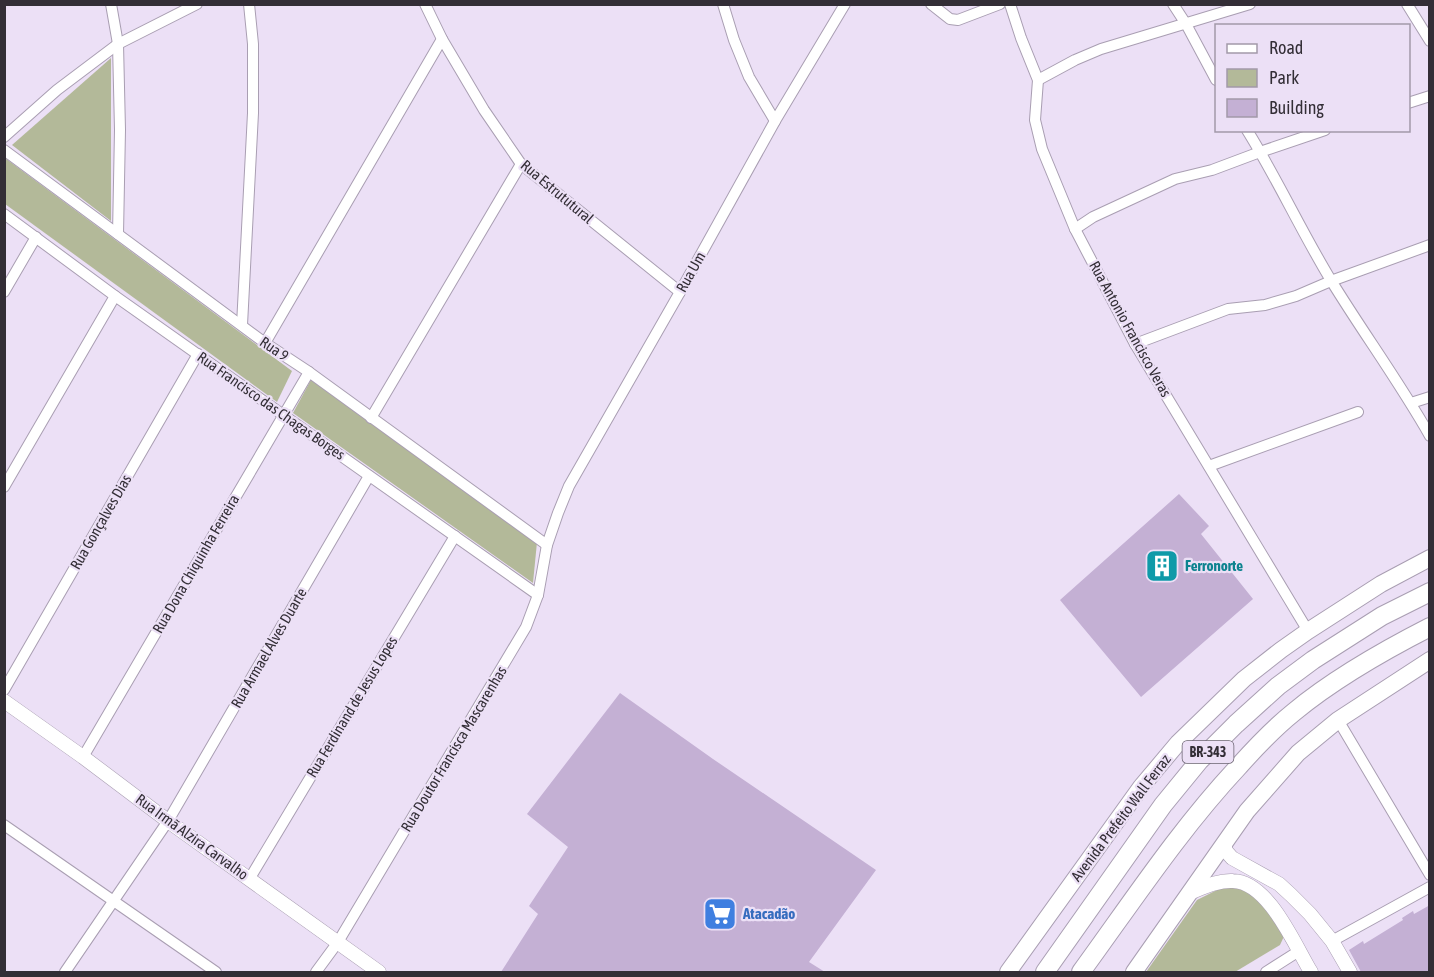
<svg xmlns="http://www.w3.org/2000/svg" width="1434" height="977" font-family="'Asap Condensed',sans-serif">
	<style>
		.green { fill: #b3b999 }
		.building { fill: #c4b0d4 }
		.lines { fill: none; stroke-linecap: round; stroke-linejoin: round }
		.minor-casing { stroke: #a99eb2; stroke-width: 12 }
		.tertiary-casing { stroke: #a99eb2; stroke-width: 15 }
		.primary-casing { stroke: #a99eb2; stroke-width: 18 }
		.trunk-casing { stroke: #a99eb2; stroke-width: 20 }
		.minor { stroke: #fff; stroke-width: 10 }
		.tertiary { stroke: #fff; stroke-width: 14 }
		.primary { stroke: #fff; stroke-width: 16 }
		.trunk { stroke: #fff; stroke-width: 18 }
		.labels { text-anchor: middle; stroke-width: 4.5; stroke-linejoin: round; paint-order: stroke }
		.shield { fill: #ece0f6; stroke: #6a6370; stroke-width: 1.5 }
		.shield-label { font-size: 14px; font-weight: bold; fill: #332e36 }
		.street-label { font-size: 15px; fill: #332e36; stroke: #ece0f6 }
		.culture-label { font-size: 15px; font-weight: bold; fill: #0d838f; stroke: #ece0f6; text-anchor: start }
		.shop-label { font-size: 15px; font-weight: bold; fill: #366cbe; stroke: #ece0f6; text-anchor: start }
	</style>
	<rect width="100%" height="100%" fill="#ece0f6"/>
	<g class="green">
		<path d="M 111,58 L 111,221 L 12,145 Z"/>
		<path d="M 5,158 L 292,371 L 277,402 L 5,204 Z"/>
		<path d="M 312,378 L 537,542 L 533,583 L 293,413 Z"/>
		<path d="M 1238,886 L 1255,896 L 1286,932 L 1280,945 L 1235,972 L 1146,972 L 1197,900 L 1223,887 Z"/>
	</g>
	<g class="building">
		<path d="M 1179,494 L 1209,526 L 1201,534 L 1253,599 L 1141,697 L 1060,600 Z"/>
		<path d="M 620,693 L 713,759 L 876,870 L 809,962 L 825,972 L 501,972 L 538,914 L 529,906 L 568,847 L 527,814 Z"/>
		<path d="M 1430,905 L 1430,972 L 1361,972 L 1349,950 L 1363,941 L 1364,944 L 1403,920 L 1402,918 L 1413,911 L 1414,914 Z"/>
	</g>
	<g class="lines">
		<g class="minor-casing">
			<g id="minor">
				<path d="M 111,4 L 118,44 L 120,130 L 118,234"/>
				<path d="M 425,4 L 442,39 L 484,110 L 521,164 L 680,292"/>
				<path d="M 723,4 L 734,40 L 749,77 L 775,121"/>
				<path d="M 931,4 L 950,19 L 958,20 L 1000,4"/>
				<path d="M 1010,4 L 1021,38 L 1038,80 L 1035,120 L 1042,149 L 1075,229 L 1135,344 L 1308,631"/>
				<path d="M 1173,4 L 1186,24 L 1216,80"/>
				<path d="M 1407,4 L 1430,41"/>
				<path d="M 1038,80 L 1075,60 L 1101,49 L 1250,4"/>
				<path d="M 1408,103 L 1430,96"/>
				<path d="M 1247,130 C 1278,180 1302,233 1332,282 C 1364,334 1400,383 1430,436"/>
				<path d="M 4,137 L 57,90 L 118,44 L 197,4"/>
				<path d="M 4,150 L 265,343 L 309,372 L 547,545"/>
				<path d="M 4,214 L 115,296 L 538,595"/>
				<path d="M 1075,229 L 1093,217 L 1175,179 L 1212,170 L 1260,152 L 1325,130"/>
				<path d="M 4,292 L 36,237"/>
				<path d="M 242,325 L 253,113 L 253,44 L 249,4"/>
				<path d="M 265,343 L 442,39"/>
				<path d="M 1135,344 L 1228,309 L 1265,305 L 1296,296 L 1331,281 L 1430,245"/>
				<path d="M 1411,403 L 1430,397"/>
				<path d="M 371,418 L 521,164"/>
				<path d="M 1209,466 L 1358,412"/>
				<path d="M 4,487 L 115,296"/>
				<path d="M 4,690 L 198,354"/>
				<path d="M 1338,720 L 1430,875"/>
				<path d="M 83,757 L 309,372"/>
				<path d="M 4,825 L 216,972"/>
				<path d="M 250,878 L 455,536"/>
				<path d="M 1332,941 L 1430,887"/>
				<path d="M 65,972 L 168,821 L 369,476"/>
				<path d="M 316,972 L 338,942 L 526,627 L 538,595 L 547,545 L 558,513 L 569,486 L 680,292 L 775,121 L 845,4"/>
				<path d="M 1266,972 L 1299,951"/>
			</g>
		</g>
		<g class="tertiary-casing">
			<g id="tertiary">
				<path d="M 4,701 L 83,757 L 168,821 L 379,972"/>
				<path d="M 1225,842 L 1225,850 L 1232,858 L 1279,884 L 1291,895 L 1310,914 L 1332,941 L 1350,972"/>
				<path d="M 1189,893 C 1202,888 1218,880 1233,881 C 1269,882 1295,946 1311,972"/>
			</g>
		</g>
		<g class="primary-casing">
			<g id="primary">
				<path d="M 1008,972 L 1141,787 L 1178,743 L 1244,679 L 1281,650 L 1308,631 L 1381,584 L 1430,558"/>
				<path d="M 1134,972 L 1247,811 L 1298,753 L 1338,720 L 1430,660"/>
			</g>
		</g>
		<g class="trunk-casing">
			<g id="trunk">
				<path d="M 1045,972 L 1163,805 L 1199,761 L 1236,724 L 1278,686 L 1313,660 L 1382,616 L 1430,592"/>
				<path d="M 1081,972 C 1132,902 1180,829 1239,766 C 1256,747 1274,728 1294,712 C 1335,678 1383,651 1430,627"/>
			</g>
		</g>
		<use href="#minor" class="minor"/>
		<use href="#tertiary" class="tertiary"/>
		<use href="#primary" class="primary"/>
		<use href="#trunk" class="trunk"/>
	</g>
	<defs>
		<g id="building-square" transform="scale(1.725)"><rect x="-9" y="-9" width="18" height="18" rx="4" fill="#0f9aa8" stroke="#ece0f6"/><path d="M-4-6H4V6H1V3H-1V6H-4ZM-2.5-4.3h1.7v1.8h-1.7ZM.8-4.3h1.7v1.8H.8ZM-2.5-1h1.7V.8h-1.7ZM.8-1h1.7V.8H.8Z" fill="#fff"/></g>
		<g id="supermarket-square" transform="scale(1.725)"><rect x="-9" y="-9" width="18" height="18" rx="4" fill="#3f7fe0" stroke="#ece0f6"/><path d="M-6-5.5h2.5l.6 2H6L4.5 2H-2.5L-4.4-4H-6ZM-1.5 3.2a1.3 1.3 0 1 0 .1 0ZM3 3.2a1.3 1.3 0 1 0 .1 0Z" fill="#fff"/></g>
	</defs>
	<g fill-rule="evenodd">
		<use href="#building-square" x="1162" y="566"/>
		<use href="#supermarket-square" x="720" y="914"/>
	</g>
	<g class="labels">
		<rect class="shield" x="1182.5" y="741" width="51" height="22" rx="4.5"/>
		<g class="shield-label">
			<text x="1208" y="757">BR-343</text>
		</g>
		<g class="street-label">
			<text transform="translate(557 192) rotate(40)" y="5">Rua Estrututural</text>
			<text transform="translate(691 272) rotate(-61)" y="5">Rua Um</text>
			<text transform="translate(1130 329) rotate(61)" y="5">Rua Antonio Francisco Veras</text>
			<text transform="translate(274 349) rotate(34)" y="5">Rua 9</text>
			<text transform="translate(271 406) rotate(35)" y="5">Rua Francisco das Chagas Borges</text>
			<text transform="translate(101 522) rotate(-60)" y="5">Rua Gonçalves Dias</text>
			<text transform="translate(196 564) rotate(-60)" y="5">Rua Dona Chiquinha Ferreira</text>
			<text transform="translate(269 648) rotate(-60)" y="5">Rua Armael Alves Duarte</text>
			<text transform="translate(352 707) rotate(-59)" y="5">Rua Ferdinand de Jesus Lopes</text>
			<text transform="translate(454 749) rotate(-59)" y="5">Rua Doutor Francisca Mascarenhas</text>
			<text transform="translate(1121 818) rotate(-53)" y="5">Avenida Prefeito Wall Ferraz</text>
			<text transform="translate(192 837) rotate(36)" y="5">Rua Irmã Alzira Carvalho</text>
		</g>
		<g class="culture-label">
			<text x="1185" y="571">Ferronorte</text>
		</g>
		<g class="shop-label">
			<text x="743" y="919">Atacadão</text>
		</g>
	</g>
	<rect width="1434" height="977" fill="none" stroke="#332e36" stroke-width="12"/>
	<rect x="1215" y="24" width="195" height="108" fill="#ece0f6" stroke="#a299a9" stroke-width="1.5"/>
	<rect x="1227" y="44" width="30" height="9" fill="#ffffff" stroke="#a299a9" stroke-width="1.5"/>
	<text x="1269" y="54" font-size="18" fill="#332e36">Road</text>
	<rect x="1227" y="69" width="30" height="18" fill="#b3b999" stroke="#a299a9" stroke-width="1.5"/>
	<text x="1269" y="84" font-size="18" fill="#332e36">Park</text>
	<rect x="1227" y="99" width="30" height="18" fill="#c4b0d4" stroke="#a299a9" stroke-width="1.5"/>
	<text x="1269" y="114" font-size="18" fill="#332e36">Building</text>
</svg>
